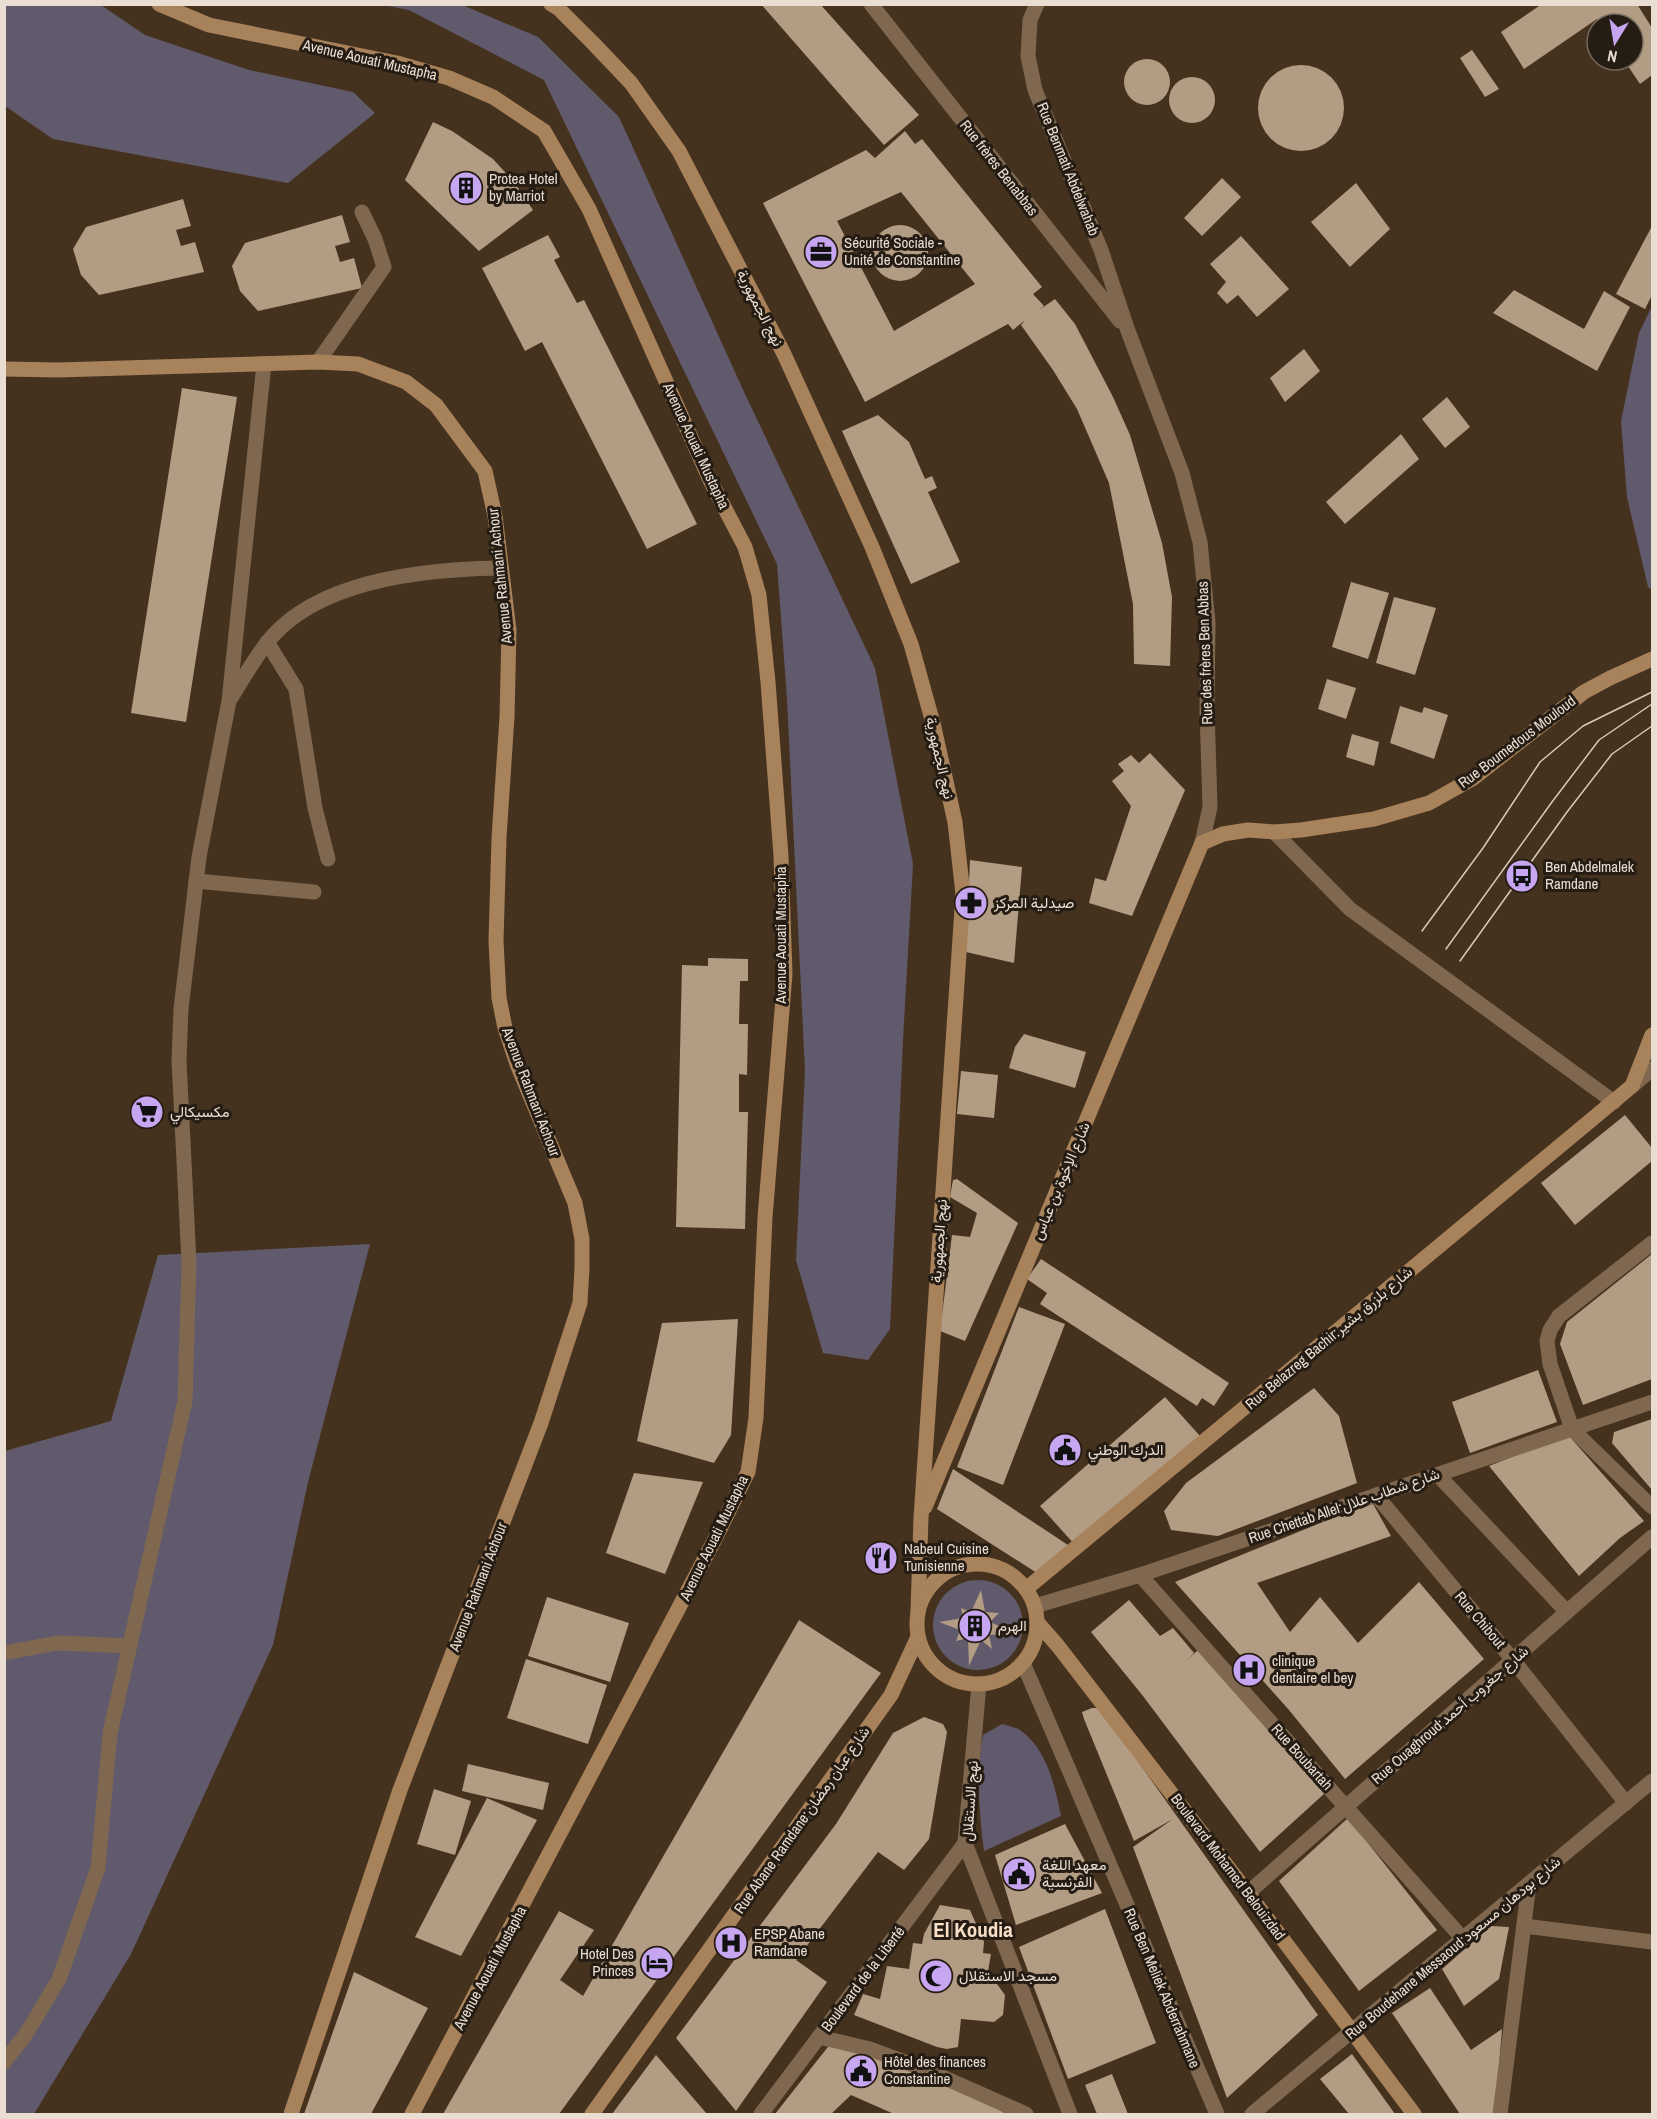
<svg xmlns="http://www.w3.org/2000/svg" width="1657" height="2119" font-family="'Archivo Narrow',Vazirmatn,sans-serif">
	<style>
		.green { fill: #615a6c }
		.building { fill: #b39c84; fill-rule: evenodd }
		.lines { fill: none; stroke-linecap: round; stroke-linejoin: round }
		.street { stroke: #7f684f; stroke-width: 15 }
		.secondary { stroke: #a8825b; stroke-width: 15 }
		.tram { stroke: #d7c9bc; stroke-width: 1.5 }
		.labels { text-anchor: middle; stroke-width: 6; stroke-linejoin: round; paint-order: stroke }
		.street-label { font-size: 15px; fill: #eaddd1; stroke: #251c13 }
		.poi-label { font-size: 15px; fill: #eaddd1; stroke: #251c13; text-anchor: start }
		.district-label { font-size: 21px; font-weight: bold; fill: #f8dfc6; stroke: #251c13 }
	</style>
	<rect width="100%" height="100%" fill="#45321e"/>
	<g class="green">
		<path d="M 4,5 L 101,5 L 145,35 L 249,70 L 353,92 L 375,113 L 288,183 L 53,139 L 5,106 Z"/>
		<path d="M 383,5 L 462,5 L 538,37 L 619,117 L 745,394 L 875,668 L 913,864 L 903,1040 L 890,1329 L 868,1360 L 823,1353 L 796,1260 L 805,1071 L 787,699 L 777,564 L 544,80 L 409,10 Z"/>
		<path d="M 1652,306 L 1652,590 L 1648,587 L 1627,497 L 1621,421 L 1639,333 Z"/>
		<path d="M 370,1244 L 308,1482 L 273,1645 L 131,1954 L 34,2114 L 5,2114 L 5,1451 L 111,1421 L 158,1255 Z"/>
		<circle cx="978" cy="1625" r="45"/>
		<path d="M 1002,1724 C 1008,1726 1015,1727 1020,1730 C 1047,1749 1055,1786 1061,1816 L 984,1851 C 979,1812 976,1774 983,1735 Z"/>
	</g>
	<g class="building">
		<path d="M 761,4 L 820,4 L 919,115 L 884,145 Z"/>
		<path d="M 1542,4 L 1637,4 L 1652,28 L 1652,75 L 1640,84 L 1624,60 L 1633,60 L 1633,24 L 1600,24 L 1597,19 L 1524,69 L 1501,32 Z"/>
		<path d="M 1472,50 L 1499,89 L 1485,97 L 1460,58 Z"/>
		<circle cx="1147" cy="82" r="23"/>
		<circle cx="1301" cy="108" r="43"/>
		<circle cx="1192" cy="100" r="23"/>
		<path d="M 433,122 L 452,131 L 493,159 L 514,182 L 533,210 L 479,251 L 405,180 Z"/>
		<path d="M 905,131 L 915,144 L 922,139 L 1042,287 L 1033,294 L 1044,306 L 1039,310 L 1055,299 L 1075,324 L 1113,397 L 1130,435 L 1162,543 L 1172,597 L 1170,666 L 1134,664 L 1133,604 L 1109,483 L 1077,409 L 1053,370 L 1021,325 L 1025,320 L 1013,330 L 1008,324 L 865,402 L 763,203 L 866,150 L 875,158 ZM 901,192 L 975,284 L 894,331 L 837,221 Z"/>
		<path d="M 1222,178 L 1241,197 L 1202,236 L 1184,218 Z"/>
		<path d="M 1356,183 L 1390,229 L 1350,267 L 1311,222 Z"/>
		<path d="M 183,199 L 191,226 L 176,230 L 181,246 L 195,242 L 204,272 L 99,295 L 81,275 L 73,249 L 86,227 Z"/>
		<path d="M 342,215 L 350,242 L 335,246 L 340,262 L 354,258 L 362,288 L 258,311 L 240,291 L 232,266 L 245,243 Z"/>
		<circle cx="900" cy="253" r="28"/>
		<path d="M 1652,226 L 1652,295 L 1645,309 L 1616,294 Z"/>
		<path d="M 548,235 L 560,257 L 554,260 L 577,303 L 584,300 L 697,524 L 647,549 L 542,342 L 525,351 L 482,268 Z"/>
		<path d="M 1241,236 L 1289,289 L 1257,317 L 1238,295 L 1227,304 L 1217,293 L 1226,282 L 1210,264 Z"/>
		<path d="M 1514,290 L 1584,329 L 1604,291 L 1630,307 L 1597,371 L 1493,313 Z"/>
		<path d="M 1304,349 L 1320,371 L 1285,402 L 1270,378 Z"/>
		<path d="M 182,388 L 237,397 L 186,722 L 131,713 Z"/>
		<path d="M 1447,397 L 1470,427 L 1445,448 L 1422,419 Z"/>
		<path d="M 878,415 L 909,442 L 925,479 L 932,476 L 937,488 L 928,492 L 960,562 L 911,584 L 842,431 Z"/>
		<path d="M 1401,434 L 1419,459 L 1345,524 L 1326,502 Z"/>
		<path d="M 1351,582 L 1389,593 L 1368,659 L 1332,647 Z"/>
		<path d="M 1394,597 L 1436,608 L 1415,675 L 1376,663 Z"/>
		<path d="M 1327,679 L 1356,688 L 1346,719 L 1318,709 Z"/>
		<path d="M 1400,706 L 1422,713 L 1424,707 L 1448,715 L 1434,759 L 1390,743 Z"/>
		<path d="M 1352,734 L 1379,742 L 1374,766 L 1346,757 Z"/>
		<path d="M 1150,753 L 1185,790 L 1132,916 L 1089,903 L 1095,878 L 1106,881 L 1131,806 L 1112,781 L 1124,771 L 1118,764 L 1131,755 L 1139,763 Z"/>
		<path d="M 970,860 L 1022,867 L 1014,963 L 966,952 Z"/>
		<path d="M 708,958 L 748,959 L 748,981 L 740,981 L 739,1024 L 748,1024 L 747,1075 L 739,1074 L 739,1112 L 748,1112 L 745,1229 L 676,1227 L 682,965 L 708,966 Z"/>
		<path d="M 1024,1034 L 1086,1052 L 1075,1088 L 1009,1068 L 1015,1047 Z"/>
		<path d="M 961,1071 L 998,1075 L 994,1118 L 957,1114 Z"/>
		<path d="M 1625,1115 L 1652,1148 L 1652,1161 L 1575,1225 L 1541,1183 Z"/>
		<path d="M 957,1179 L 1018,1223 L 965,1341 L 940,1331 L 952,1235 L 970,1237 L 977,1213 L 950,1197 L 953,1180 Z"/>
		<path d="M 1652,1254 L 1652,1379 L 1583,1405 L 1560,1344 L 1567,1322 Z"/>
		<path d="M 1041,1259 L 1229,1383 L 1214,1406 L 1202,1398 L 1197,1406 L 1040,1304 L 1047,1293 L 1027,1279 Z"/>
		<path d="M 1019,1307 L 1065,1324 L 1003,1485 L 957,1467 Z"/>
		<path d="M 738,1319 L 731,1435 L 714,1463 L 637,1441 L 662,1323 Z"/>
		<path d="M 1538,1370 L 1557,1422 L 1470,1453 L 1452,1402 Z"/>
		<path d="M 1314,1388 L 1339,1416 L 1357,1483 L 1218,1536 L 1171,1530 L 1164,1511 L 1186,1483 Z"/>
		<path d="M 1165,1397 L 1200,1436 L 1075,1545 L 1040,1506 Z"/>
		<path d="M 1652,1419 L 1652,1490 L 1612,1443 L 1614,1432 Z"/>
		<path d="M 1570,1437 L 1644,1521 L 1620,1538 L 1579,1576 L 1489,1466 L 1539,1446 Z"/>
		<path d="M 953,1469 L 1071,1547 L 1040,1575 L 937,1509 Z"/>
		<path d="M 634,1473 L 703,1482 L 665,1574 L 606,1553 Z"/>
		<path d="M 1372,1502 L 1391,1536 L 1257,1583 L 1290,1632 L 1320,1597 L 1358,1643 L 1419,1582 L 1484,1659 L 1345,1779 L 1289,1710 L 1175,1582 Z"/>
		<path d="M 981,1590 L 985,1612 L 999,1613 L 990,1622 L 1015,1633 L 989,1635 L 992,1649 L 981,1640 L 969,1666 L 968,1638 L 956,1641 L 960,1630 L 939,1622 L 963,1618 L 961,1608 L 971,1612 Z"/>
		<path d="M 547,1597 L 629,1623 L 610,1682 L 528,1656 Z"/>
		<path d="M 1129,1600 L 1160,1636 L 1173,1628 L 1194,1653 L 1186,1661 L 1198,1650 L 1325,1793 L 1260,1852 L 1143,1696 L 1091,1632 Z"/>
		<path d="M 799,1620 L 881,1673 L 559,2114 L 443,2114 L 559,1911 L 594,1930 L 560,1980 L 583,1996 Z"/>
		<path d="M 526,1659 L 607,1685 L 588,1744 L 507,1718 Z"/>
		<path d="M 1092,1708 L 1097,1708 L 1105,1715 L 1318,2015 L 1227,2098 L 1133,1847 L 1173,1819 L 1134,1841 L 1084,1719 L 1082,1712 Z"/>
		<path d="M 924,1717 L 943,1724 L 947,1732 L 929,1839 L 904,1870 L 878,1852 L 796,1960 L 827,1982 L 736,2111 L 676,2038 L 836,1824 L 893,1733 Z"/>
		<path d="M 468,1764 L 549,1783 L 543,1810 L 462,1791 Z"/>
		<path d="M 434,1789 L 471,1801 L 455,1855 L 417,1844 Z"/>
		<path d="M 487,1798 L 537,1820 L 461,1956 L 415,1937 Z"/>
		<path d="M 1348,1818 L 1437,1930 L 1359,1991 L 1279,1881 Z"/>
		<path d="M 1065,1824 L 1102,1893 L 1016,1925 L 995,1855 Z"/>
		<path d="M 940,1905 L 970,1910 L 984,1942 L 983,1953 L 991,1954 L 986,1982 L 997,1984 L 1005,1995 L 1003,2015 L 994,2022 L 961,2019 L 958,2047 L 947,2049 L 937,2047 L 854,2015 L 863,1994 L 880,1999 L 887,1966 L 909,1969 L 913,1943 L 922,1944 L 924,1934 Z"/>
		<path d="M 1105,1909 L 1156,2043 L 1068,2079 L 1019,1947 Z"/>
		<path d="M 1491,1926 L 1509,1927 L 1499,1979 L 1464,2006 L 1442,1969 Z"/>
		<path d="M 354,1972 L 428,2008 L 371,2114 L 304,2114 Z"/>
		<path d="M 1430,1988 L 1471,2050 L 1502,2029 L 1495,2114 L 1460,2114 L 1392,2013 Z"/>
		<path d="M 831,2043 L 945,2082 L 1007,2114 L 894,2114 L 851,2095 L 831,2114 L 775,2114 Z"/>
		<path d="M 1352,2054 L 1395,2114 L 1349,2114 L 1320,2079 Z"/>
		<path d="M 656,2055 L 707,2114 L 612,2114 Z"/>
		<path d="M 1112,2074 L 1128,2114 L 1097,2114 L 1085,2085 Z"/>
	</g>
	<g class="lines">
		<g class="street">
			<path d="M 871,4 L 1120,321"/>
			<path d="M 1037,4 L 1030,20 L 1028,56 L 1035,90 L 1101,250 L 1128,331 L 1182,473 L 1200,542 L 1208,623 L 1207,710 L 1210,807 L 1202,843"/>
			<path d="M 318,362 L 384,267 L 375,239 L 362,212"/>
			<path d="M 267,642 L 296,689 L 315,808 L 328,859"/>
			<path d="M 231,698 C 242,680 253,661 266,644 C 315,579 426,569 501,568"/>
			<path d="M 1274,832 L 1350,909 L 1614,1102"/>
			<path d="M 196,881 L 314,892"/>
			<path d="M 1632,1086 L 1652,1069"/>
			<path d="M 1652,1243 L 1559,1316 L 1550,1330 L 1547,1341 L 1550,1364 L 1572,1429 L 1652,1507"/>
			<path d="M 1438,1475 L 1567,1612"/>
			<path d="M 1376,1495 L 1513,1660 L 1626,1803"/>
			<path d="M 1140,1575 L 1463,1939"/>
			<path d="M 1035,1606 L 1140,1575 L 1652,1402"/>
			<path d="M 4,1653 L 57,1643 L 130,1646"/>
			<path d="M 1023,1663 L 1217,2114"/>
			<path d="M 979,1684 L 965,1843 L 1070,2114"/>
			<path d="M 1248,1893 L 1652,1537"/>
			<path d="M 1524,1926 L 1652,1942"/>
			<path d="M 819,2037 L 870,2049 L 929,2071 L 1026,2114"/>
			<path d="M 4,2062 L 26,2034 L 59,1979 L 98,1868 L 110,1733 L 185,1401 L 189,1263 L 179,1060 L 181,1009 L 199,857 L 229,701 L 264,364"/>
			<path d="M 761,2114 L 965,1843"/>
			<path d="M 1252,2114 L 1652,1781"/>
			<path d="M 1500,2114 L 1529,1884"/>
		</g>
		<g class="secondary">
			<path d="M 159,4 L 209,25 L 397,63 L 449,78 L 493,97 L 544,131 L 589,209 L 710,480 L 745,547 L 759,595 L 768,682 L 781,856 L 785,974 L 765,1217 L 756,1418 L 748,1472 L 714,1541 L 412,2114"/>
			<path d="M 551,4 L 559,9 L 592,42 L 631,83 L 679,151 L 784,354 L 872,547 L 911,644 L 933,723 L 955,822 L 963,894 L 921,1518 L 918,1612"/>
			<path d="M 4,369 L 58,370 L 318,362 L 358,364 L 406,382 L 436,405 L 485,471 L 495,516 L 509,630 L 507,717 L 499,838 L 496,941 L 499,998 L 505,1028 L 517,1064 L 575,1203 L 582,1239 L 582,1268 L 580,1303 L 541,1423 L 400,1790 L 291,2114"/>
			<path d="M 925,1507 L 1202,843 L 1223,834 L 1248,830 L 1274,832 L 1301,830 L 1374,819 L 1429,803 L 1472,779 L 1584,692 L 1610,678 L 1652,659"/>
			<circle cx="977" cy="1624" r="60"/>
			<path d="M 1026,1589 L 1632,1086 L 1652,1035"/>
			<path d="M 1037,1622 L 1058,1646 L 1248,1893 L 1414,2114"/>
			<path d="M 592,2114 L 891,1695 L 918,1637"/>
		</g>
		<g class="tram">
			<path d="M 1422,931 L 1483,848 L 1540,762 L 1583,726 L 1652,692"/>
			<path d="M 1446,949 L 1552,802 L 1599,740 L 1652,704"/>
			<path d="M 1460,961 L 1567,812 L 1612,754 L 1652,726"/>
		</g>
	</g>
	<defs>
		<g id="building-disc" transform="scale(1.725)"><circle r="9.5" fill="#c6a6f0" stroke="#251c13"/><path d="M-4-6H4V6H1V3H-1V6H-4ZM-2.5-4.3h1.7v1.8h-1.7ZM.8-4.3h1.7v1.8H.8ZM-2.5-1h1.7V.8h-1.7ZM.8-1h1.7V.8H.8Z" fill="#111"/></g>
		<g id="office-disc" transform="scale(1.725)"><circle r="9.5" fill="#c6a6f0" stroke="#251c13"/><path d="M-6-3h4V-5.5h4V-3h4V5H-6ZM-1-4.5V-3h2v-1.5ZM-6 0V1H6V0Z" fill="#111"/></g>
		<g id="bus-disc" transform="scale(1.725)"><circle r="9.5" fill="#c6a6f0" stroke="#251c13"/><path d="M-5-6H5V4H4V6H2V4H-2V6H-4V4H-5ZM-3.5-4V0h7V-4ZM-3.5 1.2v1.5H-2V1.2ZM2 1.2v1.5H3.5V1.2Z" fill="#111"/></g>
		<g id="pharmacy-disc" transform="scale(1.725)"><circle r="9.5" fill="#c6a6f0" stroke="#251c13"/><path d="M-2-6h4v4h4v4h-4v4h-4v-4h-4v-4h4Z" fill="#111"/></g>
		<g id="supermarket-disc" transform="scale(1.725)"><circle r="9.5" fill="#c6a6f0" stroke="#251c13"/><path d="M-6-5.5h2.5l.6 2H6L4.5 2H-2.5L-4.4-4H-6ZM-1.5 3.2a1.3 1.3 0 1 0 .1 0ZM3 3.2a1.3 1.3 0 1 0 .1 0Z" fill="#111"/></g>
		<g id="civic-disc" transform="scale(1.725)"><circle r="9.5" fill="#c6a6f0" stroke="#251c13"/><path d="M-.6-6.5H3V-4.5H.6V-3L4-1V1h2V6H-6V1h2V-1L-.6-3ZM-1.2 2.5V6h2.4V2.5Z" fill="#111"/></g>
		<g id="restaurant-disc" transform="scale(1.725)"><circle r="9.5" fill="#c6a6f0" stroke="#251c13"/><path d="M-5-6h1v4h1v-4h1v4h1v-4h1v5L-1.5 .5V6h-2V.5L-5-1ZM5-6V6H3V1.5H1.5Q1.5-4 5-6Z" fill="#111"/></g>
		<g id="hospital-disc" transform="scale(1.725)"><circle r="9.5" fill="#c6a6f0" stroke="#251c13"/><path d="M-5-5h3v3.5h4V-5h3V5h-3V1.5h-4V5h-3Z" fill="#111"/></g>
		<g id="hotel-disc" transform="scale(1.725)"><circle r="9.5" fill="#c6a6f0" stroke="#251c13"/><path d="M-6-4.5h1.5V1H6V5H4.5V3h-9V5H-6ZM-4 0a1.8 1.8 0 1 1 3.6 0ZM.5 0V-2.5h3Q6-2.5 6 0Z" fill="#111"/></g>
		<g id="mosque-disc" transform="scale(1.725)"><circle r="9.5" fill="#c6a6f0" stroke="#251c13"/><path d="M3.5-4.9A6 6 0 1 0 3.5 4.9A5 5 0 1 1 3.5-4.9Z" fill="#111"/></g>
	</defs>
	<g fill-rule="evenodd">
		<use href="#building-disc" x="466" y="188"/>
		<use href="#office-disc" x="821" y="252"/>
		<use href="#bus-disc" x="1522" y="876"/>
		<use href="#pharmacy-disc" x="971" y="903"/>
		<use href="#supermarket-disc" x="147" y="1112"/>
		<use href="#civic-disc" x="1065" y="1450"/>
		<use href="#restaurant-disc" x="881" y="1558"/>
		<use href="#building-disc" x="975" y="1626"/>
		<use href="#hospital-disc" x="1249" y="1670"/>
		<use href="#civic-disc" x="1019" y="1874"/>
		<use href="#hospital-disc" x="731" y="1943"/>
		<use href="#hotel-disc" x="657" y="1963"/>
		<use href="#mosque-disc" x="936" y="1976"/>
		<use href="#civic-disc" x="861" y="2071"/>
	</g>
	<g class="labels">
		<g class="street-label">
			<text transform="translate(370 60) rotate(13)" y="5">Avenue Aouati Mustapha</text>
			<text transform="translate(999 168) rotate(52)" y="5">Rue frères Benabbas</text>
			<text transform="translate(1068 169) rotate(68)" y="5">Rue Benmati Abdelwahab</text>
			<text transform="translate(760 308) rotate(63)" y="5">نهج الجمهورية</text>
			<text transform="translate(696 446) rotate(65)" y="5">Avenue Aouati Mustapha</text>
			<text transform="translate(500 576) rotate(-96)" y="5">Avenue Rahmani Achour</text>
			<text transform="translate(1205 653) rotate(-92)" y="5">Rue des frères Ben Abbas</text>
			<text transform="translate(1517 742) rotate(-37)" y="5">Rue Boumedous Mouloud</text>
			<text transform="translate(940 758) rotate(77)" y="5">نهج الجمهورية</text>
			<text transform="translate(781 935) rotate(-90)" y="5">Avenue Aouati Mustapha</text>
			<text transform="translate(531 1092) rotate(69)" y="5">Avenue Rahmani Achour</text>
			<text transform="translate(1061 1181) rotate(-67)" y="5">شارع الإخوة بن عباس</text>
			<text transform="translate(939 1241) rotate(-86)" y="5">نهج الجمهورية</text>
			<text transform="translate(1329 1338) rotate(-40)" y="5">Rue Belazreg Bachir;شارع بلزرق بشير</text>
			<text transform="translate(1344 1506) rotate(-19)" y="5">Rue Chettab Allel;شارع شطاب علال</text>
			<text transform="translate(714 1538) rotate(-64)" y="5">Avenue Aouati Mustapha</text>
			<text transform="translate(478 1587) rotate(-69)" y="5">Avenue Rahmani Achour</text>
			<text transform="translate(1480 1620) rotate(50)" y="5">Rue Chibout</text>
			<text transform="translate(1450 1715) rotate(-41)" y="5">Rue Ouaghroud;شارع جغروب أحمد</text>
			<text transform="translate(1302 1757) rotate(48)" y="5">Rue Boubartah</text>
			<text transform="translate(970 1801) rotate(-86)" y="5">نهج الاستقلال</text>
			<text transform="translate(802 1820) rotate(-55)" y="5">Rue Abane Ramdane;شارع عبان رمضان</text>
			<text transform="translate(1228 1867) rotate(53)" y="5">Boulevard Mohamed Belouizdad</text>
			<text transform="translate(1453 1948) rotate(-40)" y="5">Rue Boudehane Messaoud;شارع بودهان مسعود</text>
			<text transform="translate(490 1968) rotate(-62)" y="5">Avenue Aouati Mustapha</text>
			<text transform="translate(863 1979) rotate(-53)" y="5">Boulevard de la Liberté</text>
			<text transform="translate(1162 1988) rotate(67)" y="5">Rue Ben Meliek Abderrahmane</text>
		</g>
		<g class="poi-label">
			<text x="489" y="184">Protea Hotel<tspan x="489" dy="17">by Marriot</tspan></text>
			<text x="844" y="248">Sécurité Sociale -<tspan x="844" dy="17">Unité de Constantine</tspan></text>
			<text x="1545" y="872">Ben Abdelmalek<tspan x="1545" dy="17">Ramdane</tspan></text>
			<text x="994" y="908">صيدلية المركز</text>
			<text x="170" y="1117">مكسيكالي</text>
			<text x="1088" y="1455">الدرك الوطني</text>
			<text x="904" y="1554">Nabeul Cuisine<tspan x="904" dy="17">Tunisienne</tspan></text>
			<text x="998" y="1631">الهرم</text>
			<text x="1272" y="1666">clinique<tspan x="1272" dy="17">dentaire el bey</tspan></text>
			<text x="1042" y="1870">معهد اللغة<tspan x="1042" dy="17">الفرنسية</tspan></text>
			<text x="754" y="1939">EPSP Abane<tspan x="754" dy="17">Ramdane</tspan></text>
			<text x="634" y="1959" text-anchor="end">Hotel Des<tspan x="634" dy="17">Princes</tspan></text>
			<text x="959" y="1981">مسجد الاستقلال</text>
			<text x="884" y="2067">Hôtel des finances<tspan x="884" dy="17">Constantine</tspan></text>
		</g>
		<g class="district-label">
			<text x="973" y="1937">El Koudia</text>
		</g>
	</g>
	<rect width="1657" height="2119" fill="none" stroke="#eaddd1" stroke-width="12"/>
	<g transform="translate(1615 42) rotate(191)"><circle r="28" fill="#251c13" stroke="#74695f" stroke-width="1.5"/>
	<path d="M0-4.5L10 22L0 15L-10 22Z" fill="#c6a6f0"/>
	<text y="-9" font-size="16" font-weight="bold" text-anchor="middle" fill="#eaddd1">N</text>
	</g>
</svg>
